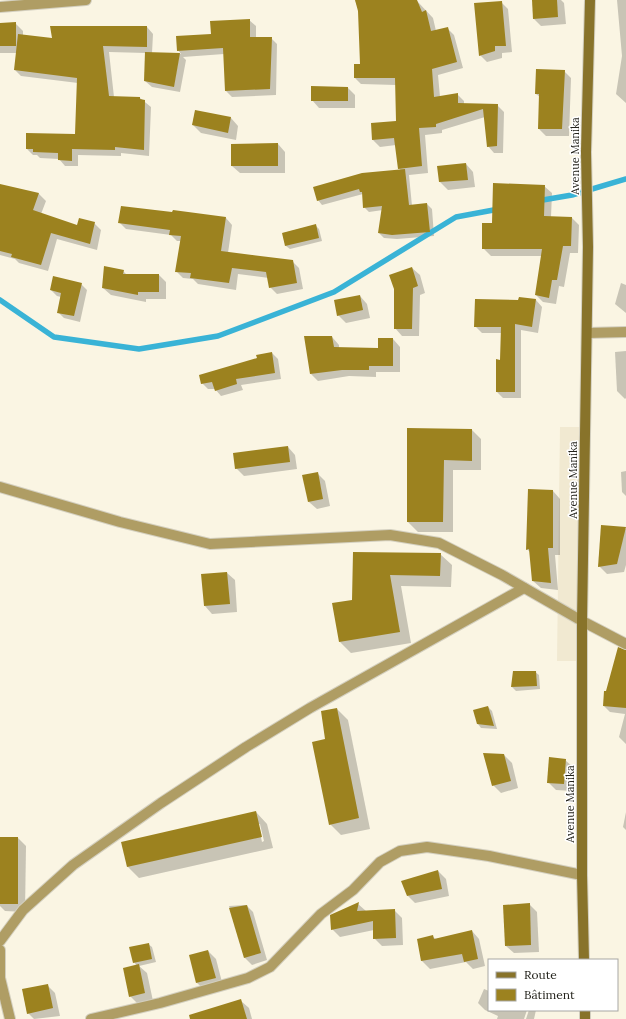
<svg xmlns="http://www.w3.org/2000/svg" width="626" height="1019" font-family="Lora,serif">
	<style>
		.built { fill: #f1e9d1 }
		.shadow { fill: #0003; fill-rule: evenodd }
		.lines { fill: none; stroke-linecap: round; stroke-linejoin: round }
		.stream { stroke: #39b3d6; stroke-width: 5.5 }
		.building { fill: #9c821f }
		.street-casing { stroke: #d3cfbf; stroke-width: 12 }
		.secondary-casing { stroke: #d3cfbf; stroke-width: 12 }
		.street { stroke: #af9d64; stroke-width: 10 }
		.secondary { stroke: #88732a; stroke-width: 10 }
		.labels { text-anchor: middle; stroke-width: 3; stroke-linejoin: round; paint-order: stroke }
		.street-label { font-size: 11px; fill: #23221b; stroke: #fff }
	</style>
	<rect width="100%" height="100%" fill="#faf5e3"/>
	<path class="built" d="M 560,427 L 581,427 L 578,661 L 557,661 Z"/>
	<g class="shadow">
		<path d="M 355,0 L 417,1 L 433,18 L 436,31 L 447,28 L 454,35 L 463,68 L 438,75 L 440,97 L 457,94 L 464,101 L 464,104 L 497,105 L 504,112 L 503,153 L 494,153 L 488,146 L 485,117 L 442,130 L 442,133 L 425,135 L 428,173 L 409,175 L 412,206 L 427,204 L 432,209 L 434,236 L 397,239 L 384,238 L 379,233 L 383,210 L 369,212 L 364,207 L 363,194 L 322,205 L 318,200 L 401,171 L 399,168 L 396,145 L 380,147 L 373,140 L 372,124 L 397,122 L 396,85 L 361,84 L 355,78 L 361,65 L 359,11 Z"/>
		<path d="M 533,0 L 561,0 L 564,3 L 566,24 L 541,26 L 533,18 Z"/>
		<path d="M 617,0 L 626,0 L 626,103 L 616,94 L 622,56 Z"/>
		<path d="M 501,2 L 508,9 L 512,52 L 502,53 L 502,58 L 487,62 L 480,55 Z"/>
		<path d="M 249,20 L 256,26 L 256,38 L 271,38 L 277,44 L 276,95 L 232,97 L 226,91 L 224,54 L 183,57 L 186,60 L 180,92 L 152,87 L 145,81 L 146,53 L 109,52 L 114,97 L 140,98 L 151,107 L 149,156 L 121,153 L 121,156 L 78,155 L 78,166 L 65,166 L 59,159 L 40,158 L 37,155 L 33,155 L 27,149 L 76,135 L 78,83 L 21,76 L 15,70 L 17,53 L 0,53 L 0,24 L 15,23 L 23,31 L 23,36 L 53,39 L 52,27 L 147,27 L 153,34 L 152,53 L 181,54 L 178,50 L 225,36 Z"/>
		<path d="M 564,71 L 571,78 L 569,136 L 546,136 L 539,129 L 540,97 L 536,94 Z"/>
		<path d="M 348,88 L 355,95 L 355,108 L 319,108 L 312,100 Z"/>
		<path d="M 231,118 L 238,126 L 236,140 L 201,133 L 193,125 Z"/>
		<path d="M 278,144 L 285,152 L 285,173 L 240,173 L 232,166 Z"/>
		<path d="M 466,164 L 473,172 L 475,187 L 448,190 L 440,182 L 438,167 Z"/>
		<path d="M 0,185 L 39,194 L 46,201 L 41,214 L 77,226 L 94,223 L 101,230 L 97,250 L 57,239 L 48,271 L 19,263 L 15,259 L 0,255 Z"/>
		<path d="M 544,186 L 552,193 L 551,217 L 572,218 L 579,225 L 578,253 L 570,253 L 564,287 L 559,286 L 556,304 L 543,302 L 536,295 L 542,256 L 491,256 L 483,248 Z"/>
		<path d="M 226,218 L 232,225 L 228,253 L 292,261 L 299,268 L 303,289 L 277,294 L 270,287 L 269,278 L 238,274 L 236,290 L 198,284 L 193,279 L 183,278 L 176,271 L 181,241 L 177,241 L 171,235 L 126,229 L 119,222 Z"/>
		<path d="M 315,225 L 319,229 L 322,241 L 290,249 L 286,246 L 283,233 Z"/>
		<path d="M 412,268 L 420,275 L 425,293 L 420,295 L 419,336 L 402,336 L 395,328 Z"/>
		<path d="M 123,271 L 127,275 L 159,275 L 166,282 L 166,299 L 146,299 L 146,302 L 111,295 L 103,288 Z"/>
		<path d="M 621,283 L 626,285 L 626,313 L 615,304 Z"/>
		<path d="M 81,284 L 87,290 L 80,322 L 64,318 L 58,312 L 61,297 L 57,296 L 51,290 Z"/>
		<path d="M 360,296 L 367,304 L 370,318 L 346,323 L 338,315 Z"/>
		<path d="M 520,298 L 536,300 L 542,307 L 538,333 L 521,330 L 521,398 L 503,398 L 497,392 L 501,361 L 501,333 L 482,333 L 475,326 L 519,301 Z"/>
		<path d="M 332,337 L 339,345 L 339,348 L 379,349 L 393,339 L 400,347 L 400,372 L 376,372 L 376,377 L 349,376 L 318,381 L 311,374 Z"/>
		<path d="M 626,351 L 626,398 L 625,399 L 617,391 L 615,352 Z"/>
		<path d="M 272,353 L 278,359 L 281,379 L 241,385 L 243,390 L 221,396 L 215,389 L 208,389 L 202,383 Z"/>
		<path d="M 408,429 L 472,430 L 481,439 L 481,470 L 453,470 L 453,532 L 418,532 L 408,522 Z"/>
		<path d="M 288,447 L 295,455 L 297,469 L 244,476 L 236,468 Z"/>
		<path d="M 626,471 L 626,496 L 622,492 L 621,472 Z"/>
		<path d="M 317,473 L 325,481 L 330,506 L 317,509 L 309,502 Z"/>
		<path d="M 553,491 L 560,499 L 560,555 L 555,555 L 558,590 L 541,588 L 533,581 L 530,552 L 527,549 Z"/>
		<path d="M 602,526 L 626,529 L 626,565 L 624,572 L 607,574 L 599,566 Z"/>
		<path d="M 354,553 L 440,554 L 452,565 L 451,587 L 401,586 L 411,643 L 351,653 L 340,642 L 353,601 Z"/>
		<path d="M 227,573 L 235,580 L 237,612 L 212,614 L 205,606 Z"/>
		<path d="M 626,659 L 626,744 L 619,737 L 625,714 L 610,712 L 604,706 L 607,692 Z"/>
		<path d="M 535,672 L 539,675 L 540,689 L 516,691 L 512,687 Z"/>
		<path d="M 488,707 L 492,711 L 497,729 L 481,728 L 478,724 Z"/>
		<path d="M 337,709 L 348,720 L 370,829 L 341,835 L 330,824 L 326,740 Z"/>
		<path d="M 504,755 L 512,763 L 518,788 L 501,793 L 493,785 Z"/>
		<path d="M 565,760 L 573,767 L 572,791 L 556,790 L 548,782 Z"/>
		<path d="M 256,812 L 267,824 L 273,848 L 139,878 L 128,867 L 123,843 ZM 258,824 L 260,824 L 264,841 L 262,842 Z"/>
		<path d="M 626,812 L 626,830 L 623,827 Z"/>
		<path d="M 0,838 L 18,838 L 26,846 L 25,912 L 5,911 L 0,906 Z"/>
		<path d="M 438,871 L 446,879 L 449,896 L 415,903 L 408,896 Z"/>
		<path d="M 358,904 L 366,911 L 394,910 L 402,918 L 403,945 L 382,946 L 374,938 L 374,930 L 340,937 L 332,929 Z"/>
		<path d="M 529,904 L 537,912 L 539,952 L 514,953 L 506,946 Z"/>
		<path d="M 246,905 L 253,912 L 267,960 L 252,965 L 245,958 L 229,906 Z"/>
		<path d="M 472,931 L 479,939 L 485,966 L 473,969 L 466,962 L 430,969 L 422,961 L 418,940 L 433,937 L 436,939 Z"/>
		<path d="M 148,944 L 152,947 L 156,962 L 139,966 L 147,973 L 153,1001 L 138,1004 L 130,996 L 137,966 L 134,962 Z"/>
		<path d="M 208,951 L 216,959 L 223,986 L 205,990 L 197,983 Z"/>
		<path d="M 47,985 L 55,993 L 60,1016 L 34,1019 L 28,1013 Z"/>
		<path d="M 484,989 L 489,991 L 489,1010 L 527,1010 L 524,1019 L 497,1019 L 498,1016 L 485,1010 L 478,1003 Z"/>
		<path d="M 241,1001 L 249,1008 L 252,1019 L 219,1019 Z"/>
		<path d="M 529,1010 L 536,1010 L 534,1019 L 526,1019 Z"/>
	</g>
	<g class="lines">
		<g class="stream">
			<path d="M 537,201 L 572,195 L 626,179"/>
			<path d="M 0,300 L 54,337 L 139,349 L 218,336 L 334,292 L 456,217 L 499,209"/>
		</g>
	</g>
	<g class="building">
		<path d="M 355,0 L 417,0 L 422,12 L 426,10 L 431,31 L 448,27 L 457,62 L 432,69 L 434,97 L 458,93 L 458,103 L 498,104 L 497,146 L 487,147 L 483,109 L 436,124 L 436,127 L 419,128 L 422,166 L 398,169 L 394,138 L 372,140 L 371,123 L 396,121 L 395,78 L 354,78 L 354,64 L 360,64 L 358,11 Z"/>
		<path d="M 532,0 L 557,0 L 558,17 L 533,19 Z"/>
		<path d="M 502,1 L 506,46 L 495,46 L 495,51 L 479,56 L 474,3 Z"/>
		<path d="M 250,19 L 250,37 L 272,37 L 270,89 L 225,91 L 223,48 L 177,51 L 176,36 L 211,34 L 210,21 Z"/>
		<path d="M 16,22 L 16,46 L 0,46 L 0,23 Z"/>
		<path d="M 50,26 L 147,26 L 147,47 L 103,46 L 109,96 L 140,97 L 140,99 L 145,100 L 144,150 L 115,147 L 115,150 L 72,149 L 72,161 L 58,160 L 58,153 L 33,152 L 33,149 L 26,149 L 26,133 L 75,134 L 77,78 L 14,70 L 18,34 L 52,38 Z"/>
		<path d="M 145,52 L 180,53 L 174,87 L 144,81 Z"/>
		<path d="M 536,69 L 565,70 L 562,129 L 538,129 L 539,94 L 535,94 Z"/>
		<path d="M 311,86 L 348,87 L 348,101 L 311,101 Z"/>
		<path d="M 195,110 L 231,117 L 228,133 L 192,125 Z"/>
		<path d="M 278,143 L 278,166 L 231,166 L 231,144 Z"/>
		<path d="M 466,163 L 468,180 L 439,182 L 437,166 Z"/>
		<path d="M 405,169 L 409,205 L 427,203 L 430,232 L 392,235 L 378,233 L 382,206 L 363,208 L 362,192 L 360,192 L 359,189 L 317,201 L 313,187 L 362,173 Z"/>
		<path d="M 493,183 L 545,185 L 544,216 L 572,217 L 571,246 L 563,246 L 557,280 L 552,280 L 549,298 L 535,295 L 542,249 L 482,249 L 482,223 L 492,223 Z"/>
		<path d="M 0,184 L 39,193 L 33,210 L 77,225 L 79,218 L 95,222 L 90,244 L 51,233 L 41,265 L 11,257 L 12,254 L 0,251 Z"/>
		<path d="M 121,206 L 172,212 L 173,210 L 226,217 L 221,251 L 293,260 L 297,283 L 269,288 L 266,272 L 232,268 L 229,283 L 190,278 L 191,273 L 175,272 L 181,236 L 169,235 L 170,230 L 118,223 Z"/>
		<path d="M 316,224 L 319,238 L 285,246 L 282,233 Z"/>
		<path d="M 104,266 L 124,270 L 123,274 L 159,274 L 159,292 L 138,292 L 138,295 L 102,288 Z"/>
		<path d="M 412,267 L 418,286 L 413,288 L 412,329 L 394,329 L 394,289 L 389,275 Z"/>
		<path d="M 53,276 L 82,283 L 74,316 L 57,313 L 61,293 L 50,290 Z"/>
		<path d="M 360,295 L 363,310 L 337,316 L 334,300 Z"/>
		<path d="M 519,297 L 536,299 L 532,327 L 515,324 L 515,392 L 496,392 L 496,359 L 500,360 L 501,327 L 474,327 L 475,299 L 518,300 Z"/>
		<path d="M 304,336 L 332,336 L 334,347 L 378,348 L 378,338 L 393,338 L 393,366 L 369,366 L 369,370 L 342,370 L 310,374 Z"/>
		<path d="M 272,352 L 275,373 L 236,379 L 237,384 L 215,391 L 212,382 L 201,384 L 199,375 L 257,358 L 256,355 Z"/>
		<path d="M 407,428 L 472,429 L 472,461 L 444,460 L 443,522 L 407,522 Z"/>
		<path d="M 288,446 L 290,462 L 235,469 L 233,453 Z"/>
		<path d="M 318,472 L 323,499 L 308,502 L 302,475 Z"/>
		<path d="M 528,489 L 553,490 L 553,548 L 548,548 L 551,583 L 532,581 L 529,549 L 526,550 Z"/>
		<path d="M 601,525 L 626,527 L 617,564 L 598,567 Z"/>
		<path d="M 353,552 L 441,553 L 440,576 L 390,575 L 400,632 L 339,642 L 332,603 L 352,600 Z"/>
		<path d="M 227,572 L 230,604 L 204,606 L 201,574 Z"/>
		<path d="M 618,647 L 626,650 L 626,708 L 603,706 L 604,691 L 606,691 Z"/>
		<path d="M 513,671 L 536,671 L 537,686 L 511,687 Z"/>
		<path d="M 488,706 L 494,726 L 477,724 L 473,710 Z"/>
		<path d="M 337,708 L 359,818 L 329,825 L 312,742 L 325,739 L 321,711 Z"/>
		<path d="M 483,753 L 504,754 L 511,781 L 492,786 Z"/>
		<path d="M 549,757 L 566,759 L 564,784 L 547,783 Z"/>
		<path d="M 256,811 L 262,837 L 127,867 L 121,842 Z"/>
		<rect x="0" y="837" width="18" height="67"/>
		<path d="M 438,870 L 442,889 L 407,896 L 401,881 Z"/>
		<path d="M 359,902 L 357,911 L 395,909 L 396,938 L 373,939 L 373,921 L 331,930 L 330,915 Z"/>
		<path d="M 530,903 L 531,945 L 505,946 L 503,905 Z"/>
		<path d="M 247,905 L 261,953 L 244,958 L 229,908 Z"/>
		<path d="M 472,930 L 478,959 L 464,962 L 462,954 L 421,961 L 417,939 L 433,935 L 434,939 Z"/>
		<path d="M 149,943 L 152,959 L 133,963 L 129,947 Z"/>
		<path d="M 208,950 L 216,978 L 196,983 L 189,955 Z"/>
		<path d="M 139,964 L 145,993 L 129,997 L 123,968 Z"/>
		<path d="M 48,984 L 53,1008 L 27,1014 L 22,989 Z"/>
		<path d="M 241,999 L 247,1019 L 190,1019 L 189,1015 Z"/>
	</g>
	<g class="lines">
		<g class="street-casing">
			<g id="street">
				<path d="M 0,7 L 86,0"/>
				<path d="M 587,333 L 626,332"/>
				<path d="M 0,487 L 120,522 L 210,544 L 390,535 L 439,543 L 502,575 L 582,621 L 626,644"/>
				<path d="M 0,941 L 23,910 L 73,865 L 161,803 L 246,747 L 310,708 L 524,588"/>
				<path d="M 0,950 L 0,978 L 10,1019"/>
				<path d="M 91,1019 L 160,1003 L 248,978 L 270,967 L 321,914 L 353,890 L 380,862 L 400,851 L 427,847 L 489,856 L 582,875"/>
			</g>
		</g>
		<g class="secondary-casing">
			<g id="secondary">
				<path d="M 584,960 L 582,875 L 582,621 L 588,247 L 586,152 L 590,0"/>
				<path d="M 585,1010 L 585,1019"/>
			</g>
		</g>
		<use href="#street" class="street"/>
		<use href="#secondary" class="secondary"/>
	</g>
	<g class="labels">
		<g class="street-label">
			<text transform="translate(575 156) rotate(-90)" y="4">Avenue Manika</text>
			<text transform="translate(573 480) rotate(-90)" y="4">Avenue Manika</text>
			<text transform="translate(570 804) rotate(-90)" y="4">Avenue Manika</text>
		</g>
	</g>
	<rect x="488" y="959" width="130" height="52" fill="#ffffff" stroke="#a7a7a4"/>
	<rect x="496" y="972" width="20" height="6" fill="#88732a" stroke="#a7a7a4"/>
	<text x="524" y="979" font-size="12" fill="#23221b">Route</text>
	<rect x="496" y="989" width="20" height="12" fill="#9c821f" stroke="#a7a7a4"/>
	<text x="524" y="999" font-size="12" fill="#23221b">Bâtiment</text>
</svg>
